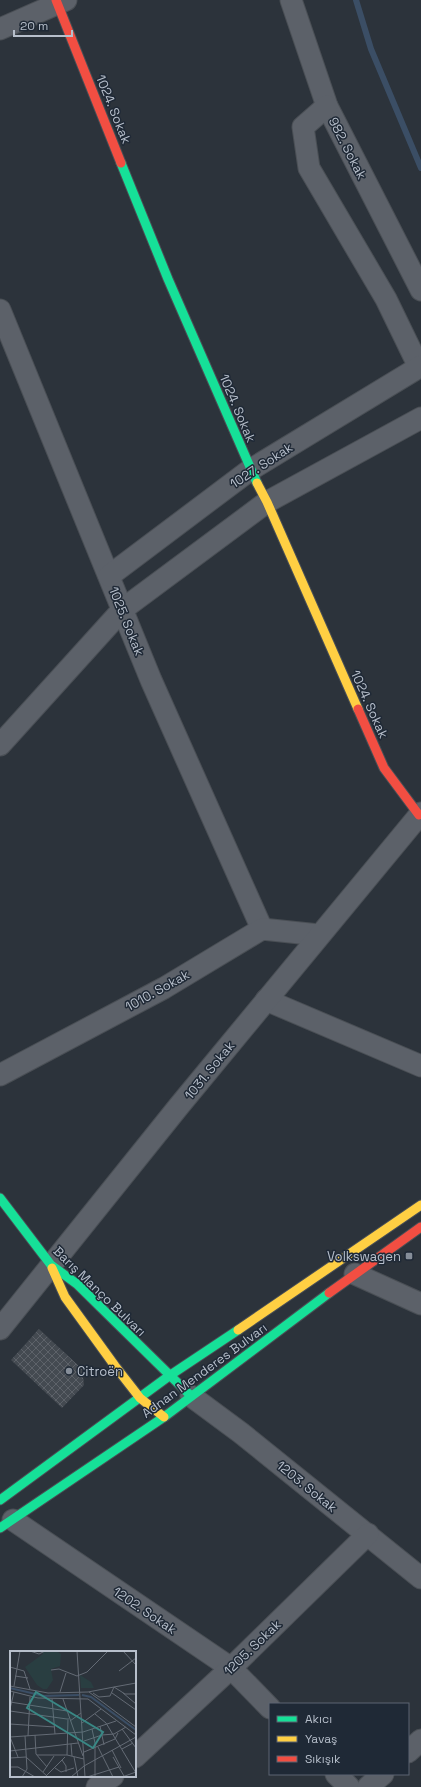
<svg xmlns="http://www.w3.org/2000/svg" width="421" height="1787" font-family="'Space Grotesk',sans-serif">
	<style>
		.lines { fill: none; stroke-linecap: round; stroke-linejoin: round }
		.stream { stroke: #3b4e65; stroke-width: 6 }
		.building { fill: url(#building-cross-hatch) }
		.street-casing { stroke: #4a4f55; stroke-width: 23 }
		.fast-casing { stroke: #4a4f55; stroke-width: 11 }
		.slow-casing { stroke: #4a4f55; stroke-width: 11 }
		.jam-casing { stroke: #4a4f55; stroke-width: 11 }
		.street { stroke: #5c6169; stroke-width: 21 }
		.fast { stroke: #16e098; stroke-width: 9 }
		.slow { stroke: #ffcf43; stroke-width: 9 }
		.jam { stroke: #f24e42; stroke-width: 9 }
		.poi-dot { fill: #868e99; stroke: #1f2936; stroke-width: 1.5 }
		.labels { text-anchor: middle; stroke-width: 3; stroke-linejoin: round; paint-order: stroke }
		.street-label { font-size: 13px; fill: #b7bfcb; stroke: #1f2936 }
		.poi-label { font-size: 13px; fill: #b7bfcb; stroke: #1f2936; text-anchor: end }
		.inset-river { fill: none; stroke: #3b4e65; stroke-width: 2 }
		.inset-road { fill: none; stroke: #646b75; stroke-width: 1 }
		.view { fill: #398885; fill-opacity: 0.15; stroke: #398885; stroke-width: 2 }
		.inset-edge { fill: none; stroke: #b7bfcb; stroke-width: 2 }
	</style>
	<defs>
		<pattern id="building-cross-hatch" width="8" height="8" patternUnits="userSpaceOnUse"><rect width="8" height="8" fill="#444a51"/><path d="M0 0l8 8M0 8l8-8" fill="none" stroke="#5d6269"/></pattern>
	</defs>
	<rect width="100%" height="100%" fill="#2c333b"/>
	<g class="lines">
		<path class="stream" d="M 356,0 L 371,49 L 421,168"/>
	</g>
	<path class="building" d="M 39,1329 L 82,1369 L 84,1385 L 62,1408 L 11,1360 Z"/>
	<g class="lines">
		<g class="street-casing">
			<g id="street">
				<path d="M 291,0 L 327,106 L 421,290"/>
				<path d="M 0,29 L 66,0"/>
				<path d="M 327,106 L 303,127 L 309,168 L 386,299 L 419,367"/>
				<path d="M 0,310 L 151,680 L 262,929"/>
				<path d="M 109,576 L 250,470 L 421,366"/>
				<path d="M 0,745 L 123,609 L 267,502 L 421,418"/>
				<path d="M 266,1000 L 421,1066"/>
				<path d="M 0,1075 L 164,988 L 262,929 L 319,935"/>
				<path d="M 355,1274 L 421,1304"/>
				<path d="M 0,1329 L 179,1106 L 421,813"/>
				<path d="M 191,1396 L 241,1433 L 421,1578"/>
				<path d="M 13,1520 L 231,1668 L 270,1708"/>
				<path d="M 408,1752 L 421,1740"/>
				<path d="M 135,1757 L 231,1668 L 368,1534"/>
				<path d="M 336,1774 L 349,1787"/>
				<path d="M 97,1787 L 113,1776"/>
				<path d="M 368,1787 L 383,1774"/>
			</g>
		</g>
		<g class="fast-casing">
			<g id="fast">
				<path d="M 121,163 L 168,279 L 257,483"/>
				<path d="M 0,1198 L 51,1265 L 77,1284 L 191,1396"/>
				<path d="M 0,1500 L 169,1376 L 238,1330"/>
				<path d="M 0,1528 L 164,1417 L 329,1293"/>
			</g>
		</g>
		<g class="slow-casing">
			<g id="slow">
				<path d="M 257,483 L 267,502 L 358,709"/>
				<path d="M 52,1268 L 65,1297 L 115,1366 L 140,1398 L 164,1417"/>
				<path d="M 238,1330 L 421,1205"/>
			</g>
		</g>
		<g class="jam-casing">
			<g id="jam">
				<path d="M 56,0 L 121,163"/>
				<path d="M 358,709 L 384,768 L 419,815"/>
				<path d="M 329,1293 L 421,1227"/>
			</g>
		</g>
		<use href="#street" class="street"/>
		<use href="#fast" class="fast"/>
		<use href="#slow" class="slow"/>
		<use href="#jam" class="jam"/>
	</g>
	<g class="poi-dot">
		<rect x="405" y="1252" width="8" height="8" rx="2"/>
		<circle cx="69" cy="1371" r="4"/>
	</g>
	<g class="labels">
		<g class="street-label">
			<text transform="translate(114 109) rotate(68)" y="5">1024. Sokak</text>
			<text transform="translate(348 148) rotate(63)" y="5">982. Sokak</text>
			<text transform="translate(238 408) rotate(67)" y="5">1024. Sokak</text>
			<text transform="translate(261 465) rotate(-33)" y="5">1027. Sokak</text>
			<text transform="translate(127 621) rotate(68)" y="5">1025. Sokak</text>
			<text transform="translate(370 704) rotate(66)" y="5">1024. Sokak</text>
			<text transform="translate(157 990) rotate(-29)" y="5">1010. Sokak</text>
			<text transform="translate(209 1070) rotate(-51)" y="5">1031. Sokak</text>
			<text transform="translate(100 1291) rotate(44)" y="5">Barış Manço Bulvarı</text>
			<text transform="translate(204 1370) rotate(-36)" y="5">Adnan Menderes Bulvarı</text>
			<text transform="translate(307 1486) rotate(39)" y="5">1203. Sokak</text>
			<text transform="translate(145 1610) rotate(34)" y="5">1202. Sokak</text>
			<text transform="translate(252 1647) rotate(-44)" y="5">1205. Sokak</text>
		</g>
		<g class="poi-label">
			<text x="401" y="1261">Volkswagen</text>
			<text x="77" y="1376" text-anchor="start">Citroën</text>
		</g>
	</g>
	<g transform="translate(10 1651)">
		<rect width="126" height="126" fill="#2c333b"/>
		<path d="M 22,0 L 46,0 L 51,3 L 50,15 L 41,18 L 43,29 L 37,38 L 33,38 L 27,34 L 15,16 L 33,3 L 32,0 Z" fill="#293e41"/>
		<path d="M 70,24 L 81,31 L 84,37 L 71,37 Z" fill="#293e41"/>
		<path class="inset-river" d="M 0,37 L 34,45 L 69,44M 72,44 L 81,46 L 126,79"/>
		<path class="inset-road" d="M 20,0 L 29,3 L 35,0M 67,0 L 75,126M 113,0 L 126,14M 0,16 L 14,20 L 20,38M 41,19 L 49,18 L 67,25 L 77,21 L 98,0M 109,20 L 126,7M 5,25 L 18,27M 0,35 L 38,42 L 78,41 L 104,36 L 115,43 L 126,43M 4,35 L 10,0M 0,40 L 28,47 L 78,48 L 126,84M 50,41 L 56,22M 79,41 L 126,76M 83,42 L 89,46 L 100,45 L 104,36 L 126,32M 102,42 L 126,59M 113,42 L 126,53M 42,48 L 45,83M 53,48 L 73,105M 0,51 L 57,60M 0,58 L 4,41M 0,60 L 57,68M 85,63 L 96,72 L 126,122M 60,70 L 71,62M 72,72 L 91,58M 0,73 L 45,76M 90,75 L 94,94M 82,78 L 85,92 L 85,126M 112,78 L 126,97M 73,81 L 106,70M 25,84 L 26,103 L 37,116M 18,85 L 20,46M 0,86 L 8,106M 0,86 L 73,81M 74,90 L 92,84 L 104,83 L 116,76M 61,93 L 62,105M 88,96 L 103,126M 112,98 L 123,92M 102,99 L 111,117M 0,100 L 68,92M 74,101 L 105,88 L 108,82M 27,104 L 57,104 L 74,108M 57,104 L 58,67M 64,106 L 68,126M 103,106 L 114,125M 0,107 L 16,106 L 37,125M 52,109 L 56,115 L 56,121M 0,116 L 8,116 L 25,126M 45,117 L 51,121 L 64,117M 33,121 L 44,105M 36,125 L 55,106M 12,126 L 17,118 L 15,85M 61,126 L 74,115 L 126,86M 77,126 L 109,116M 112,126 L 126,121"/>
		<path class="view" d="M 26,41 L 93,81 L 83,97 L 17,57 Z"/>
		<rect width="126" height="126" class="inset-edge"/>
	</g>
	<rect x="269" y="1703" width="140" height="72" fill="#1f2936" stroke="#5c6572"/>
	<rect x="277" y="1716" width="20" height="6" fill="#16e098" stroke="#5c6572"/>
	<text x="305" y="1723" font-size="12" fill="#b7bfcb">Akıcı</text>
	<rect x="277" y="1736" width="20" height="6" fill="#ffcf43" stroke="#5c6572"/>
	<text x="305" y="1743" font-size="12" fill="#b7bfcb">Yavaş</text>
	<rect x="277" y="1756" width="20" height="6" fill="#f24e42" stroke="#5c6572"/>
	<text x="305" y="1763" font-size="12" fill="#b7bfcb">Sıkışık</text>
	<path d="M14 30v6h58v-6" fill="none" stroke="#b7bfcb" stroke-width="2"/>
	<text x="20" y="30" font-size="12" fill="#b7bfcb" stroke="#1f2936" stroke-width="3" paint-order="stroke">20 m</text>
</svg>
